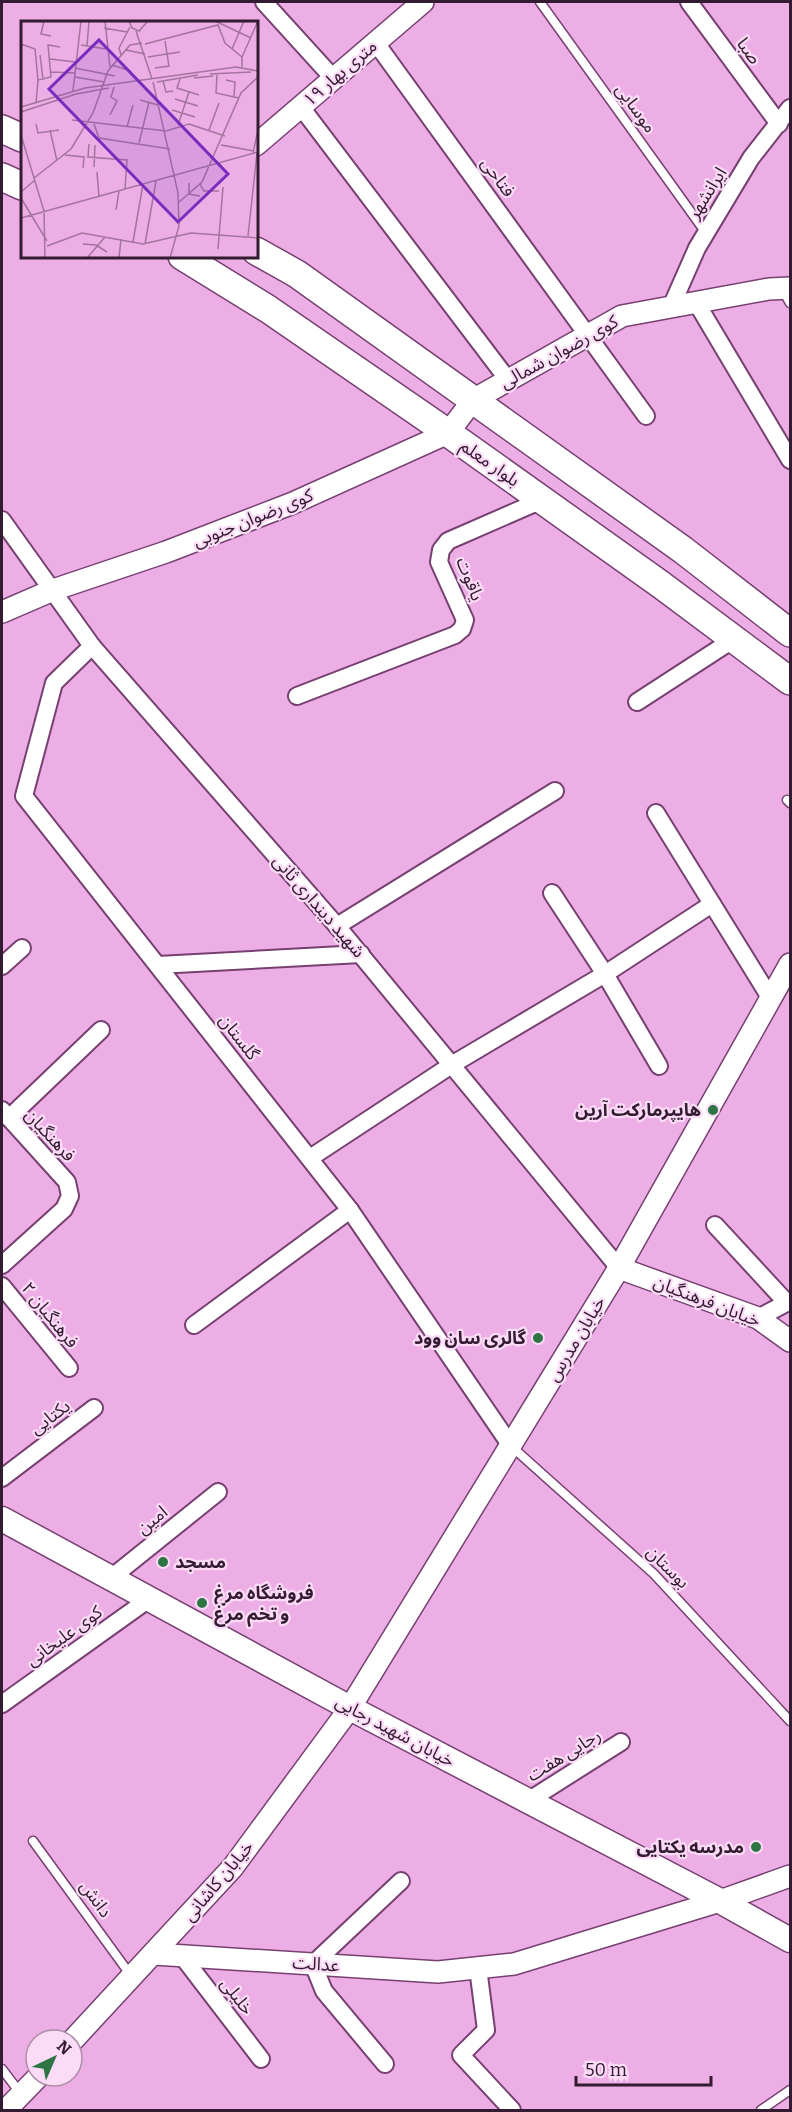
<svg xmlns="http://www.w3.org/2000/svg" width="792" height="2112" font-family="Bitter,'Noto Sans Arabic',serif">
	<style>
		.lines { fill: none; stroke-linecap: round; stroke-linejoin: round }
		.service-casing { stroke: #764071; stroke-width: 11 }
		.minor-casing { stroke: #764071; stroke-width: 20 }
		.tertiary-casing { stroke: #764071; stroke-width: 24 }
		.secondary-casing { stroke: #764071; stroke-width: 27 }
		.primary-casing { stroke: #764071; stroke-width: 30 }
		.service { stroke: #fff; stroke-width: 8 }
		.minor { stroke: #fff; stroke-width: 16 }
		.tertiary { stroke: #fff; stroke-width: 21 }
		.secondary { stroke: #fff; stroke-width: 24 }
		.primary { stroke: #fff; stroke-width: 27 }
		.poi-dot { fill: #2d7543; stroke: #fcdbf7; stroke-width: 2 }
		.labels { text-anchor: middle; stroke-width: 4.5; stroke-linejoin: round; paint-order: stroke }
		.street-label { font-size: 18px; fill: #331c31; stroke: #fcdbf7 }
		.poi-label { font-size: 18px; font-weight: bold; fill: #331c31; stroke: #fcdbf7; text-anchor: end }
		.inset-road { fill: none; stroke: #a3749d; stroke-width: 1.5 }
		.view { fill: #7b2cbf; fill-opacity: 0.15; stroke: #7b2cbf; stroke-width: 3 }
		.inset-edge { fill: none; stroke: #331c31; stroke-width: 3 }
	</style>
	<rect width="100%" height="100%" fill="#edaee5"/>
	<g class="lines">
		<g class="service-casing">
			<g id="service">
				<path d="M 540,2 L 706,233"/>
				<path d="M 782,289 L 790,303"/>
				<path d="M 787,800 L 790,803"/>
				<path d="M 511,1446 L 654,1574 L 790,1721"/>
				<path d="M 33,1841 L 132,1977"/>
				<path d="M 2,2069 L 21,2094"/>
				<path d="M 761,2110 L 790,2090"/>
			</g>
		</g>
		<g class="minor-casing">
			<g id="minor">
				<path d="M 264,2 L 334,79"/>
				<path d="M 689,2 L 779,124"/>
				<path d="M 376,43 L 646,416"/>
				<path d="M 301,107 L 508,380"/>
				<path d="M 696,302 L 790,460"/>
				<path d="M 671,307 L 697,248 L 751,158 L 790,108"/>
				<path d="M 2,520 L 92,646 L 337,926 L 619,1268"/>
				<path d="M 92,646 L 54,683 L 24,796 L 350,1210 L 511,1446"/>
				<path d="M 297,696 L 455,635 L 462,629 L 465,620 L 439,562 L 441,550 L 448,541 L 542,500"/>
				<path d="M 637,702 L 734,639"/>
				<path d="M 656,813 L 771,999"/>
				<path d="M 552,893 L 605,974 L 659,1066"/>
				<path d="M 337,926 L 555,791"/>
				<path d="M 158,965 L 361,954"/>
				<path d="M 2,966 L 22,948"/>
				<path d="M 2,1110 L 67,1182 L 70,1196 L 64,1209 L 2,1265"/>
				<path d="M 9,1118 L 101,1030"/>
				<path d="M 310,1158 L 453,1064 L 605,974 L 712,904"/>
				<path d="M 715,1225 L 787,1303"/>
				<path d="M 2,1286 L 69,1368"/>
				<path d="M 758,1318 L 790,1301"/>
				<path d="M 194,1325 L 350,1210"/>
				<path d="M 2,1478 L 94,1408"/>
				<path d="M 111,1578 L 218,1492"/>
				<path d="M 2,1704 L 149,1599"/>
				<path d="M 528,1801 L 621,1742"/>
				<path d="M 182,1956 L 261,2059"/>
				<path d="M 478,1968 L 486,2030 L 461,2055 L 512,2110"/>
				<path d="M 385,2064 L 324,1991 L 313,1964 L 401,1881"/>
			</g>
		</g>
		<g class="tertiary-casing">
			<g id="tertiary">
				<path d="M 256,145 L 423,2"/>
				<path d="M 2,612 L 53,590 L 166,552 L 293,503 L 448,433 L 473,400 L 622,316 L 769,289 L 790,288"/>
				<path d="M 619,1268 L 758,1318 L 790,1341"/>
				<path d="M 154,1954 L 438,1972 L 514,1964 L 720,1901 L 790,1876"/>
				<path d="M 72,2041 L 233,1867 L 350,1708 L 619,1268 L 790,964"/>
				<path d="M 6,2110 L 39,2076"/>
			</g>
		</g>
		<g class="secondary-casing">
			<path id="secondary" d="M 2,1519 L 350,1708 L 720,1901 L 790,1940"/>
		</g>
		<g class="primary-casing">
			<g id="primary">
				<path d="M 2,129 L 22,138"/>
				<path d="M 2,177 L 22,186"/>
				<path d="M 256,251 L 297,274 L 683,550 L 790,633"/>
				<path d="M 182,256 L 268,309 L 448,433 L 660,584 L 790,681"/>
			</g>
		</g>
		<use href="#service" class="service"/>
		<use href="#minor" class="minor"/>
		<use href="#tertiary" class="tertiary"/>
		<use href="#secondary" class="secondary"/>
		<use href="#primary" class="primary"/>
	</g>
	<g class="poi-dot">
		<circle cx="713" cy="1110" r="6"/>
		<circle cx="538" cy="1338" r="6"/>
		<circle cx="163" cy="1562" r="6"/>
		<circle cx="202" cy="1603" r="6"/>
		<circle cx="756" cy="1847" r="6"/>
	</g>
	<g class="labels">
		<g class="street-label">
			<text transform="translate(749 51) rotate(54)" y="6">صبا</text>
			<text transform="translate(340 73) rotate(-41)" y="6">۱۹ متری بهار</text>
			<text transform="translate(636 108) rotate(54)" y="6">موسایی</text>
			<text transform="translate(498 177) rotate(54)" y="6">فتاحی</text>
			<text transform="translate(707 193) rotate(-58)" y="6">ایرانشهر</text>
			<text transform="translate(559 352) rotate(-29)" y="6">کوی رضوان شمالی</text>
			<text transform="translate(490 463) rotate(35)" y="6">بلوار معلم</text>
			<text transform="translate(253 518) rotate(-22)" y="6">کوی رضوان جنوبی</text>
			<text transform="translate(470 579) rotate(68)" y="6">یاقوت</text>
			<text transform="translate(319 906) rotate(49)" y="6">شهید دینداری ثانی</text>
			<text transform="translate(239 1037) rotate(52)" y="6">گلستان</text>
			<text transform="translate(50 1135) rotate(47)" y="6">فرهنگیان</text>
			<text transform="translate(707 1301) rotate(21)" y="6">خیابان فرهنگیان</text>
			<text transform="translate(50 1315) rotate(51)" y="6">فرهنگیان ۲</text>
			<text transform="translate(576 1339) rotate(-59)" y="6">خیابان مدرس</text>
			<text transform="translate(50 1417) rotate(-37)" y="6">یکتایی</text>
			<text transform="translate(152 1520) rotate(-39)" y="6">امین</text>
			<text transform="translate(668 1567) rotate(45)" y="6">بوستان</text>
			<text transform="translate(64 1636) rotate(-36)" y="6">کوی علیخانی</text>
			<text transform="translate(395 1731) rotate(28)" y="6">خیابان شهید رجایی</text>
			<text transform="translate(564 1755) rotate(-32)" y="6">رجایی هفت</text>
			<text transform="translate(218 1881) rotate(-50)" y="6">خیابان کاشانی</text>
			<text transform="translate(96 1899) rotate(54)" y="6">دانش</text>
			<text transform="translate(316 1964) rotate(4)" y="6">عدالت</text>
			<text transform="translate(237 1996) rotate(52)" y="6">خلیلی</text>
		</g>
		<g class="poi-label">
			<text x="701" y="1116">هایپرمارکت آرین</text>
			<text x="526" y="1344">گالری سان وود</text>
			<text x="175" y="1568" text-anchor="start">مسجد</text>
			<text x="214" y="1599" text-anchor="start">فروشگاه مرغ<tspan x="214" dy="21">و تخم مرغ</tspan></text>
			<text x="744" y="1853">مدرسه یکتایی</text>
		</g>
	</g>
	<g transform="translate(21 21)">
		<rect width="237" height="237" fill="#edaee5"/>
		<path class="inset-road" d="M 23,0 L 20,13 L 30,15M 84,0 L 89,46M 108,0 L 111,7 L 118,10 L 127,0M 194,0 L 230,17M 83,7 L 106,11M 115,10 L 131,58M 0,23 L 14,28 L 17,59M 124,23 L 197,4 L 204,22 L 221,36 L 221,46M 60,24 L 85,28M 66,25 L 68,0M 211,28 L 223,0M 105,29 L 124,33M 19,34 L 22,58M 100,34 L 98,27 L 109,6M 127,36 L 146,33 L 144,20M 221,36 L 237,0M 29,38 L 55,41M 91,44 L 110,50M 54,47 L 94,55M 134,47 L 148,45 L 146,33 L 159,31M 30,51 L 54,52M 189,53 L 230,51M 196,54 L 195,72 L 218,77M 54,56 L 83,61M 173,57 L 192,55M 159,58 L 156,67 L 178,74M 205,59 L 214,61 L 213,75M 142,60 L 145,71 L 152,70M 132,61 L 157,172 L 158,205 L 149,237M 136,61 L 177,54M 52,70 L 60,0M 154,78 L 177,85M 119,79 L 137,84M 15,82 L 17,59 L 30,56 L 27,24 L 39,26M 0,86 L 64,67 L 215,46 L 237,50M 151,89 L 174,96M 0,91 L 55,73 L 88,67M 89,94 L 96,80 L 90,76 L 93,66M 51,99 L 145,110 L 168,103 L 204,115M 15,103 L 17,112 L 38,109M 73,103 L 78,117 L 149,128M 157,104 L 168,71M 106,106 L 112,84M 29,109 L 36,140M 188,109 L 198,82M 0,114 L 23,190 L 24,237M 118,122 L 128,81M 68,123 L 67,136 L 106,139 L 104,168M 200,124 L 233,130M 232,132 L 237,109M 44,134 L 63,136 L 62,147M 73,146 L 74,124M 76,151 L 78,176M 13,157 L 50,128 L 72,92 L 87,50 L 109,24 L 121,22M 168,162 L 168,173 L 179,175M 179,163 L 183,170 L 198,170M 0,171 L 14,159M 0,177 L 26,220M 157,182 L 181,161 L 220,72 L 237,56M 95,189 L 98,170M 0,197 L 237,131M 227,215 L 236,132M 112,221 L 122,163M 62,223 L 75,224 L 86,231M 124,223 L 135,160M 26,225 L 61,212 L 122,223 L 170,212 L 237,217M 197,228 L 202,166M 66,237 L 84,216M 98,237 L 100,218"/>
		<path class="view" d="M 78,19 L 207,153 L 157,201 L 28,68 Z"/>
		<rect width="237" height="237" class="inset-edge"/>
	</g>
	<rect width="792" height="2112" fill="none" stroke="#331c31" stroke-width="6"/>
	<g transform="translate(54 2058) rotate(44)"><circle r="28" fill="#fcdbf7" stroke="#ac8fa8" stroke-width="1.5"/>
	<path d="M0-4.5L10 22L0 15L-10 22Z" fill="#2d7543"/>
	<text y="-9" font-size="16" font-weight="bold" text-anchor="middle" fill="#331c31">N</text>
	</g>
	<path d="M576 2076v9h135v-9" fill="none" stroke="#331c31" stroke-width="3"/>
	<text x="585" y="2076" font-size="18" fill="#331c31" stroke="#fcdbf7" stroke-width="4.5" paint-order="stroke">50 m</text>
</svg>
